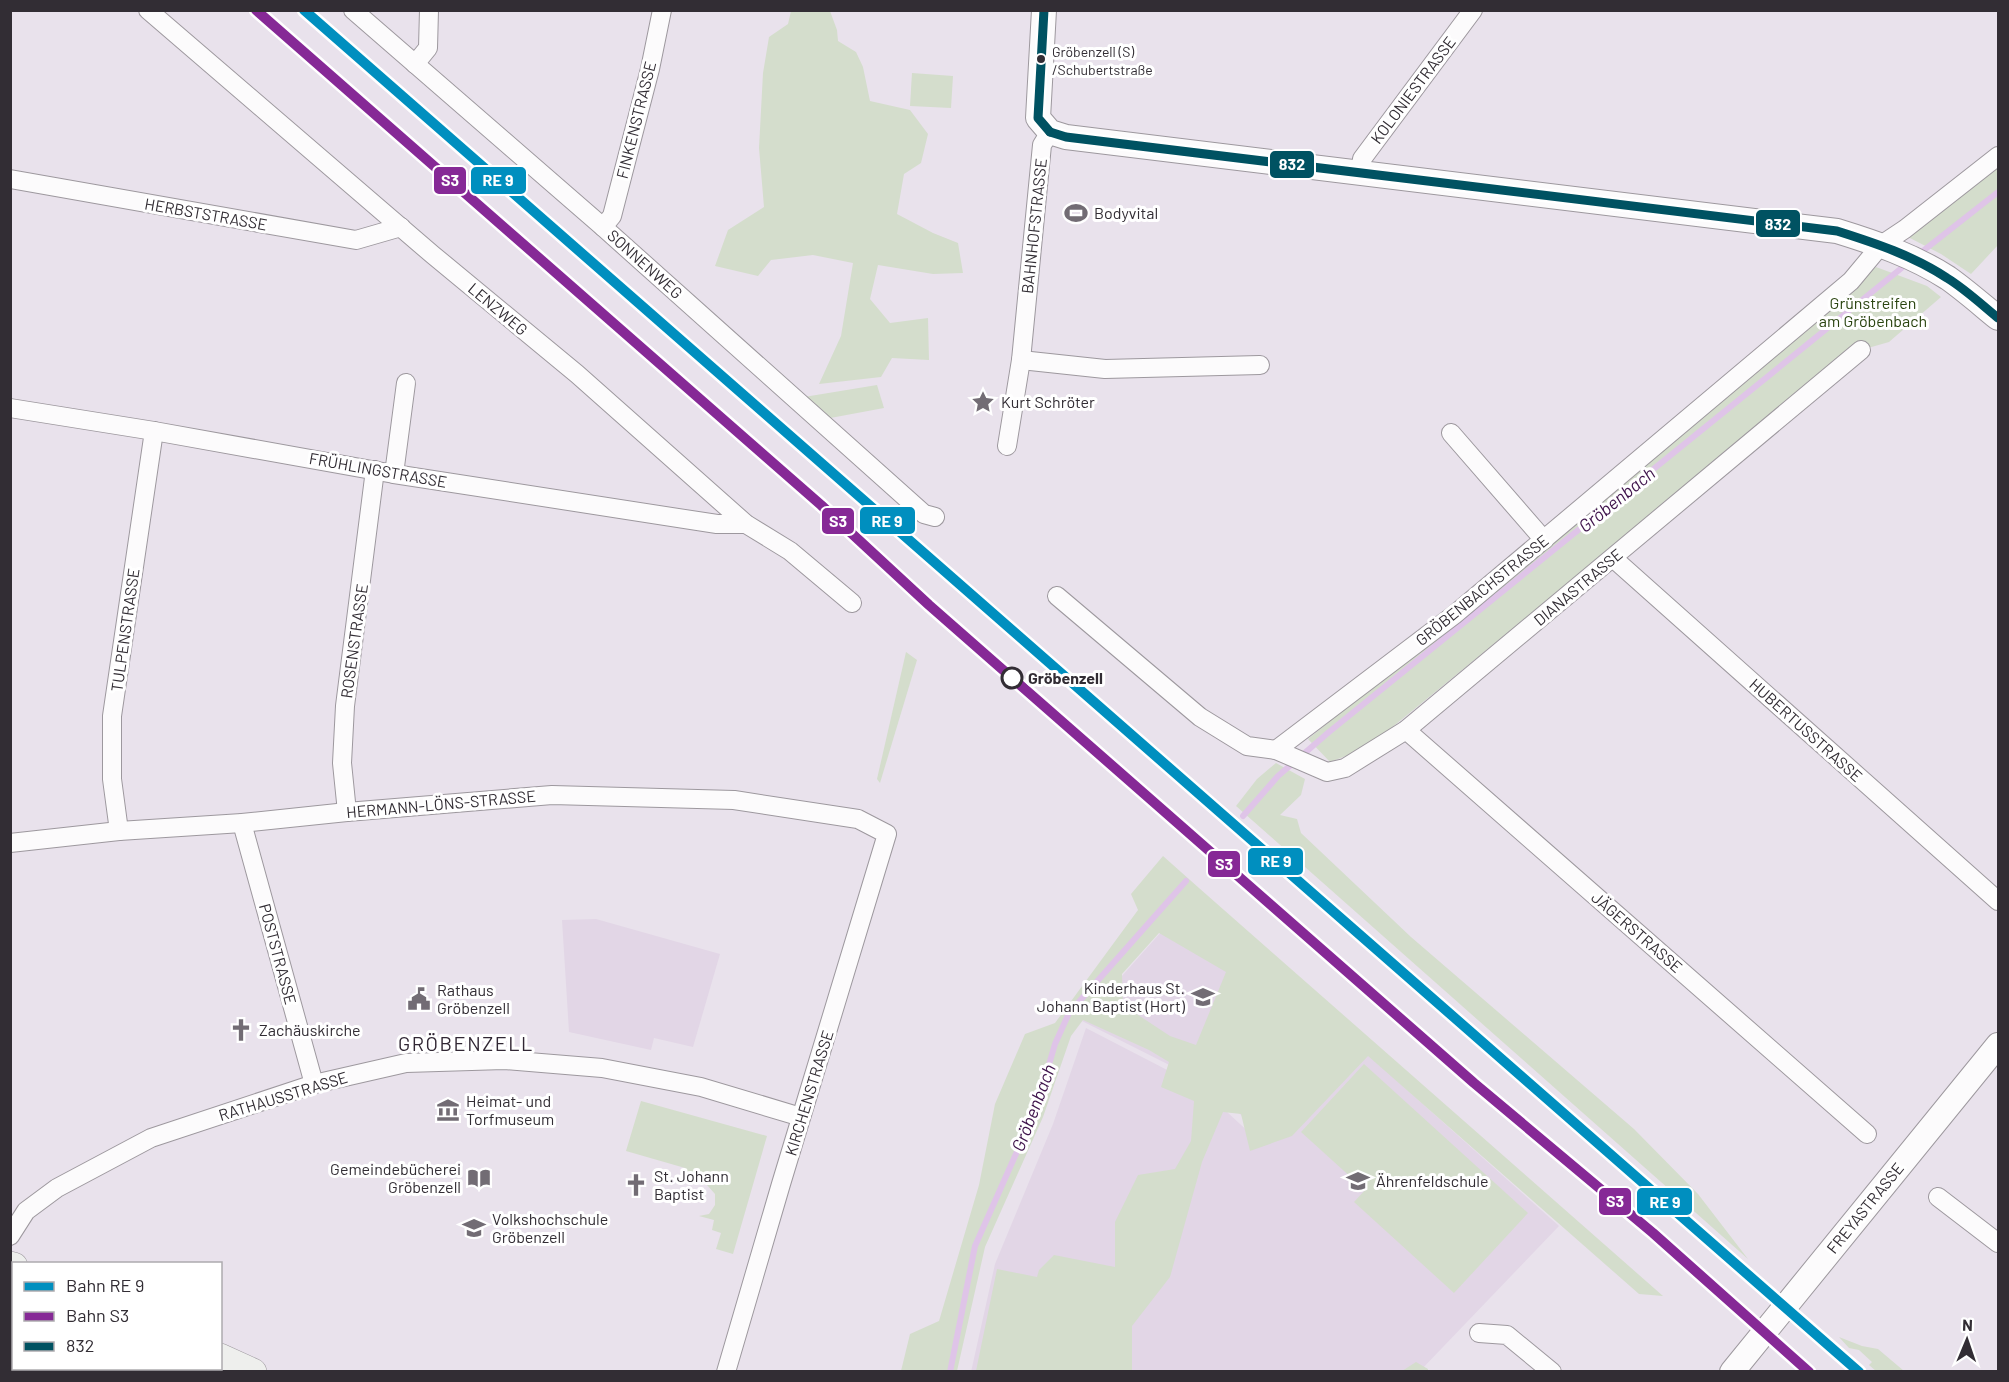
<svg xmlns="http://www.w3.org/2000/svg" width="2009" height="1382" font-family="Barlow,sans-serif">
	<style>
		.built { fill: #e2d6e6 }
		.green { fill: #d4ddcc; fill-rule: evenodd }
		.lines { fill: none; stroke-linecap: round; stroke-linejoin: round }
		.stream { stroke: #dfc4e8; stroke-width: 6 }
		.minor-casing { stroke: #9d989e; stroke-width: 20 }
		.tertiary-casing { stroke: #9d989e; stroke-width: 26 }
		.secondary-casing { stroke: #9d989e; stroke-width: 28 }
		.minor { stroke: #fcfbfc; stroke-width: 18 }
		.tertiary { stroke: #fcfbfc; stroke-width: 24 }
		.secondary { stroke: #eeefed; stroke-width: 27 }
		.bus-1-casing { stroke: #fff; stroke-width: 14 }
		.bus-1 { stroke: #005262; stroke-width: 9 }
		.rail-1-casing { stroke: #fff; stroke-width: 15 }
		.rail-2-casing { stroke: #fff; stroke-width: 15 }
		.rail-1 { stroke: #008fbf; stroke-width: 10 }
		.rail-2 { stroke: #862996; stroke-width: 10 }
		.bus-dot { fill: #322d34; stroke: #fff; stroke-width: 2 }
		.stop-dot { fill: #fff; stroke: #322d34; stroke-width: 3 }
		.labels { text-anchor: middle; stroke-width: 6; stroke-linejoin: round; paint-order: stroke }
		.bus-label { font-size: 14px; fill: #322d34; stroke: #fff; text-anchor: start }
		.street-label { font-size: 16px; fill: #322d34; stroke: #fff }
		.poi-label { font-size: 16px; fill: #322d34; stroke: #fff; text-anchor: start }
		.park-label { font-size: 16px; fill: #2a4410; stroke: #fff }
		.stop-label { font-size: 16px; font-weight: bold; fill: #322d34; stroke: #fff; text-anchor: start }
		.water-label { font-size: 18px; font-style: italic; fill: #3e134b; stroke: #fff }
		.quarter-label { font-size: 20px; letter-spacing: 1.5px; fill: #312734; stroke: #fff }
		.line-badge { stroke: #fff; stroke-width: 2 }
		.badge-label { font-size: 16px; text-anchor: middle; font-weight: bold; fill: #fff }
	</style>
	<rect width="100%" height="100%" fill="#e9e2ec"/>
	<g class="built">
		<path d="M 1194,895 L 1368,1055 L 1559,1226 L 1420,1371 L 971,1372 L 995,1264 L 1053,1124 L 1086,1028 L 1200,1087 L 1253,1136 L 1258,1130 L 1205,1083 L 1082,1021 Z"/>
		<path d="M 596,919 L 720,954 L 693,1047 L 654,1038 L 651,1050 L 569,1032 L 562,920 Z"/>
	</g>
	<g class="green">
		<path d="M 791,11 L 830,11 L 837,30 L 838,41 L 856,52 L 863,67 L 870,101 L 910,110 L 928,134 L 921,163 L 904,174 L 897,214 L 933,233 L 958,243 L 963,273 L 933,274 L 878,265 L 870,299 L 890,323 L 928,318 L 929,360 L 892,358 L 881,377 L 819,384 L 841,336 L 853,263 L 813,255 L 771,260 L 758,276 L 715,266 L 728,230 L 764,207 L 759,148 L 763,73 L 769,37 L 788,24 Z"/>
		<path d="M 912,73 L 953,76 L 951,108 L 910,106 Z"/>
		<path d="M 1998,164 L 1998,245 L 1971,274 L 1941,254 L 1908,237 Z"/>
		<path d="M 1876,267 L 1927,286 L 1941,297 L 1889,342 L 1861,350 L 1719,460 L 1379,738 L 1351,754 L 1330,762 L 1308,739 L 1498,584 Z"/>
		<path d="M 877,385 L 884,408 L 825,419 L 804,397 Z"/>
		<path d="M 906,652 L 917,660 L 880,783 L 877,779 Z"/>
		<path d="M 1276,763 L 1305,779 L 1301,795 L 1280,815 L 1297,819 L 1301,833 L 1411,937 L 1634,1129 L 1698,1194 L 1748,1259 L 1236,806 L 1257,779 Z"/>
		<path d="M 1163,856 L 1199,888 L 1663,1296 L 1639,1294 L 1368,1056 L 1292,1136 L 1250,1151 L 1241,1114 L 1223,1112 L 1202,1162 L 1170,1277 L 1132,1326 L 1132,1371 L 976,1371 L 997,1269 L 1037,1277 L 1039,1270 L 1054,1255 L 1115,1267 L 1115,1222 L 1138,1175 L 1175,1169 L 1191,1141 L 1194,1101 L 1161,1087 L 1169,1062 L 1149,1050 L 1083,1020 L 1071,1036 L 1043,1117 L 985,1247 L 957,1371 L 901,1371 L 910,1334 L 939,1321 L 979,1185 L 995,1104 L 1025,1034 L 1055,1023 L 1138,910 L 1131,894 ZM 1159,933 L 1226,972 L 1196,1045 L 1170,1036 L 1123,1005 L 1122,974 Z"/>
		<path d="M 1364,1064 L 1528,1213 L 1454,1293 L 1354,1202 L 1365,1190 L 1301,1132 Z"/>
		<path d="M 641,1101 L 767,1136 L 733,1254 L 716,1249 L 721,1233 L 712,1230 L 714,1220 L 699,1216 L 709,1214 L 715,1205 L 715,1194 L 707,1185 L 683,1178 L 685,1168 L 626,1151 Z"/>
		<path d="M 1839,1337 L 1862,1346 L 1878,1349 L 1904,1371 L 1876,1371 L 1869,1365 L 1872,1362 L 1859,1350 L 1849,1348 Z"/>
		<path d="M 1416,1362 L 1428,1369 L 1428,1371 L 1402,1371 Z"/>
	</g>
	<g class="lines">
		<g class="stream">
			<path d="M 1919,254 L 1998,192"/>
			<path d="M 1243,816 L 1278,776 L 1329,732 L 1909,262"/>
			<path d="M 950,1372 L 975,1246 L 1036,1109 L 1055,1044 L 1069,1013 L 1186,881"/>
		</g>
		<g class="minor-casing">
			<g id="minor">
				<path d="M 148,10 L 433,255 L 577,374 L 746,524 L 790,551 L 852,603"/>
				<path d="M 353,10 L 603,227 L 924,514 L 935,517"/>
				<path d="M 415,64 L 428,48 L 429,10"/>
				<path d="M 1360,172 L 1362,159 L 1473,10"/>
				<path d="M 10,179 L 356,240 L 401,227"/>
				<path d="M 603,227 L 612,216 L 650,69 L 662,10"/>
				<path d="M 1021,360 L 1105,369 L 1260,365"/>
				<path d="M 10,408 L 154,431 L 394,474 L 717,524 L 746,524"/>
				<path d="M 1451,433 L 1544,540"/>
				<path d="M 1007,446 L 1021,360 L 1042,145 L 1050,132"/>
				<path d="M 394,474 L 406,383"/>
				<path d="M 1613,558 L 1998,901"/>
				<path d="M 1057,596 L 1200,717 L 1247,746 L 1276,750 L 1327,772 L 1345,768 L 1406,730 L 1861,350"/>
				<path d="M 1406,730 L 1867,1134"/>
				<path d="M 1276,750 L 1454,615 L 1851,281 L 1881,245 L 1905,229 L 1998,156"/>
				<path d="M 347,812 L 342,763 L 345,706 L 375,470"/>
				<path d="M 242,823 L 314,1084"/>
				<path d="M 119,831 L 112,779 L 112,716 L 154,431"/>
				<path d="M 10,843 L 119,831 L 242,823 L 347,812 L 552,795 L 734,800 L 858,819 L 887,834 L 781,1184 L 726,1372"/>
				<path d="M 1938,1197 L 1998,1243"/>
				<path d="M 10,1236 L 26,1211 L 57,1188 L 151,1138 L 314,1084 L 406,1063 L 504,1060 L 602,1068 L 701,1087 L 801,1117"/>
				<path d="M 1479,1333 L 1507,1335 L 1552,1372"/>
			</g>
		</g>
		<g class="tertiary-casing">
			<g id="tertiary">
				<path d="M 1044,10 L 1038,118 L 1050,132 L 1066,137 L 1837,231 C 1876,243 1914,256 1948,278 C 1965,290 1982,305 1998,318"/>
				<path d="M 1732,1372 L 1998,1045"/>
			</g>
		</g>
		<g class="secondary-casing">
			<g id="secondary">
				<path d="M 10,1265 L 14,1266"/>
				<path d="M 220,1357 L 253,1372"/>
			</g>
		</g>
		<use href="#minor" class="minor"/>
		<use href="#tertiary" class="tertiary"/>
		<use href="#secondary" class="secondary"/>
		<g class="bus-1-casing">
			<g id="bus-1">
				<path d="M 1044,10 L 1038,118 L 1050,132"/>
				<path d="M 1050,132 L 1066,137 L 1837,231 C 1875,243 1914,256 1947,278 C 1965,289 1981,304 1998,318"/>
			</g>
		</g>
		<use href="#bus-1" class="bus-1"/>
		<g class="rail-1-casing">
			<path id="rail-1" d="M 304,10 L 1859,1372"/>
		</g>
		<g class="rail-2-casing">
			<path id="rail-2" d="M 256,10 L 821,505 L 929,605 L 1474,1083 L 1653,1233 L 1809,1372"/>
		</g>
		<use href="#rail-1" class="rail-1"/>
		<use href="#rail-2" class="rail-2"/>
	</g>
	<defs>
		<g id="stadium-bare" transform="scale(1.8)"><path d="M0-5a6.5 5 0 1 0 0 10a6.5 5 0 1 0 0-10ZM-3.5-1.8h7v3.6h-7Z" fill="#726c74" stroke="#fff" stroke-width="2.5" paint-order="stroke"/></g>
		<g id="sight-bare" transform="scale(1.8)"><path d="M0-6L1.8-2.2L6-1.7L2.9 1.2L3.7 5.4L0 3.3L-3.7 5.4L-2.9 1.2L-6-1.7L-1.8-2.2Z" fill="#726c74" stroke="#fff" stroke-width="2.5" paint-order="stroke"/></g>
		<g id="school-bare" transform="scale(1.8)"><path d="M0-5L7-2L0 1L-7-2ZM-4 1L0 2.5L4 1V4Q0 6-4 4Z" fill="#726c74" stroke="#fff" stroke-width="2.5" paint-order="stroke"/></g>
		<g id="civic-bare" transform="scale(1.8)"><path d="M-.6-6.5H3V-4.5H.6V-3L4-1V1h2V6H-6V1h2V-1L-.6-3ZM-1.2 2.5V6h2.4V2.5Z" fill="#726c74" stroke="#fff" stroke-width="2.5" paint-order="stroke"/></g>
		<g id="church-bare" transform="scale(1.8)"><path d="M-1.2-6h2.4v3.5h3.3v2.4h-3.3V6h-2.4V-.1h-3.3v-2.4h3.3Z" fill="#726c74" stroke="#fff" stroke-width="2.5" paint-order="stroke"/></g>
		<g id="museum-bare" transform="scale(1.8)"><path d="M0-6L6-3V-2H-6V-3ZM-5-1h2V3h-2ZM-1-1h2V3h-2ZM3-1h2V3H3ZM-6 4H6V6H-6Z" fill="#726c74" stroke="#fff" stroke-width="2.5" paint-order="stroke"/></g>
		<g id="library-bare" transform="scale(1.8)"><path d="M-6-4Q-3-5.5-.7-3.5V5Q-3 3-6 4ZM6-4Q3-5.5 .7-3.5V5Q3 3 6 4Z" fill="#726c74" stroke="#fff" stroke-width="2.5" paint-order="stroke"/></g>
		<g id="university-bare" transform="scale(1.8)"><path d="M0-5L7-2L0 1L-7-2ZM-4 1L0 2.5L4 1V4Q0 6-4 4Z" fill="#726c74" stroke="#fff" stroke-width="2.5" paint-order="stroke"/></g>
	</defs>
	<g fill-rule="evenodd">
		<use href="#stadium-bare" x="1076" y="213"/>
		<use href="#sight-bare" x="983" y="402"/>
		<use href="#school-bare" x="1203" y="997"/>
		<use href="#civic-bare" x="419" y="999"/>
		<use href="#church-bare" x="241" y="1030"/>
		<use href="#museum-bare" x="448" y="1110"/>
		<use href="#library-bare" x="479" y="1178"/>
		<use href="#school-bare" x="1358" y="1181"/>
		<use href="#church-bare" x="636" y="1185"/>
		<use href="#university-bare" x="474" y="1228"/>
	</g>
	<circle class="bus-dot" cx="1041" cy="59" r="5"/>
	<circle class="stop-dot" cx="1012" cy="678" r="10"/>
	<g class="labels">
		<g class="bus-label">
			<text x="1052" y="57">Gröbenzell (S)<tspan x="1052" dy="18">/Schubertstraße</tspan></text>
		</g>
		<g class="street-label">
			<text transform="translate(1413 90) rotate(-53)" y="6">KOLONIESTRASSE</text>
			<text transform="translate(636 120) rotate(-76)" y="6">FINKENSTRASSE</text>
			<text transform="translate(206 214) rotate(10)" y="6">HERBSTSTRASSE</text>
			<text transform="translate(1034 226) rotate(-84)" y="6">BAHNHOFSTRASSE</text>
			<text transform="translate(645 264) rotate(42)" y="6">SONNENWEG</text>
			<text transform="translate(498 309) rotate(40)" y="6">LENZWEG</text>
			<text transform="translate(378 470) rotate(10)" y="6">FRÜHLINGSTRASSE</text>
			<text transform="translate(1578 587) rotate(-40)" y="6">DIANASTRASSE</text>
			<text transform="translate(1482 590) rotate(-39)" y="6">GRÖBENBACHSTRASSE</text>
			<text transform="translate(125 630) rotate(-82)" y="6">TULPENSTRASSE</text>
			<text transform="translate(354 641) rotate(-82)" y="6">ROSENSTRASSE</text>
			<text transform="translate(1806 730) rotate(42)" y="6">HUBERTUSSTRASSE</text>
			<text transform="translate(441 804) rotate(-5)" y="6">HERMANN-LÖNS-STRASSE</text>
			<text transform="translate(1637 932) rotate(41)" y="6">JÄGERSTRASSE</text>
			<text transform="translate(278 954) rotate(75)" y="6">POSTSTRASSE</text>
			<text transform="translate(809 1093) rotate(-73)" y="6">KIRCHENSTRASSE</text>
			<text transform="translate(283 1096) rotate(-17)" y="6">RATHAUSSTRASSE</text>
			<text transform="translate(1865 1208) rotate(-51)" y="6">FREYASTRASSE</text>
		</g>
		<g class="poi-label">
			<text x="1094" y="219">Bodyvital</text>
			<text x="1001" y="408">Kurt Schröter</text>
			<text x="1185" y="994" text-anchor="end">Kinderhaus St.<tspan x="1185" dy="18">Johann Baptist (Hort)</tspan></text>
			<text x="437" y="996">Rathaus<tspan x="437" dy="18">Gröbenzell</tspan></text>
			<text x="259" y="1036">Zachäuskirche</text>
			<text x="466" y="1107">Heimat- und<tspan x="466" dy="18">Torfmuseum</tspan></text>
			<text x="461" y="1175" text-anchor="end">Gemeindebücherei<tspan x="461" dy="18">Gröbenzell</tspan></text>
			<text x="654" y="1182">St. Johann<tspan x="654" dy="18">Baptist</tspan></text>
			<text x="1376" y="1187">Ährenfeldschule</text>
			<text x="492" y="1225">Volkshochschule<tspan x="492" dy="18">Gröbenzell</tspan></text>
		</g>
		<g class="park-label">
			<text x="1873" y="309">Grünstreifen<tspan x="1873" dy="18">am Gröbenbach</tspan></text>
		</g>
		<g class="stop-label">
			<text x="1028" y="684">Gröbenzell</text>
		</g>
		<g class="water-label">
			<text transform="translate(1617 500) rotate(-39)" y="6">Gröbenbach</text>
			<text transform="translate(1034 1108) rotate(-69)" y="6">Gröbenbach</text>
		</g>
		<g class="quarter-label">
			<text x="466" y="1051">GRÖBENZELL</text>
		</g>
	</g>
	<g class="line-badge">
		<rect x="1269" y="150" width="46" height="29" rx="6" fill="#005262"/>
		<rect x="433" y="166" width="34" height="29" rx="6" fill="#862996"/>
		<rect x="470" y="166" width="57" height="29" rx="6" fill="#008fbf"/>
		<rect x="1755" y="209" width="46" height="29" rx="6" fill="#005262"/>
		<rect x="859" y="506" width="57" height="29" rx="6" fill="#008fbf"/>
		<rect x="821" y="507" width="34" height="28" rx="6" fill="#862996"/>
		<rect x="1247" y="847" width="57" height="29" rx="6" fill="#008fbf"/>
		<rect x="1207" y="850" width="34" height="28" rx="6" fill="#862996"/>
		<rect x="1598" y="1187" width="34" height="29" rx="6" fill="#862996"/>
		<rect x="1636" y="1187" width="57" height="29" rx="6" fill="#008fbf"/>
	</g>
	<g class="badge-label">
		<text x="1292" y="170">832</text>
		<text x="450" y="186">S3</text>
		<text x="498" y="186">RE 9</text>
		<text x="1778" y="230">832</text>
		<text x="887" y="527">RE 9</text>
		<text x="838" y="527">S3</text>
		<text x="1276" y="867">RE 9</text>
		<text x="1224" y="870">S3</text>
		<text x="1615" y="1207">S3</text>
		<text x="1665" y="1208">RE 9</text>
	</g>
	<rect width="2009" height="1382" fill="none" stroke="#322d34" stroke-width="24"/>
	<rect x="12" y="1262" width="210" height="108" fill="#ffffff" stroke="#adabae" stroke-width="1.5"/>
	<rect x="24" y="1282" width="30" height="9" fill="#008fbf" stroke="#adabae" stroke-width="1.5"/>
	<text x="66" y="1292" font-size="18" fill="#322d34">Bahn RE 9</text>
	<rect x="24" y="1312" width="30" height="9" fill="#862996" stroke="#adabae" stroke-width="1.5"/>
	<text x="66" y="1322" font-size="18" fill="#322d34">Bahn S3</text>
	<rect x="24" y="1342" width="30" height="9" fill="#005262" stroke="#adabae" stroke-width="1.5"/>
	<text x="66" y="1352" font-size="18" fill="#322d34">832</text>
	<g transform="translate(1967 1340) rotate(2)" stroke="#ffffff" stroke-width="4.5" paint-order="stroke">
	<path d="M0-4.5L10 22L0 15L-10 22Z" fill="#322d34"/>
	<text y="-9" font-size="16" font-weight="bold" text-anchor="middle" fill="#322d34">N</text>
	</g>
</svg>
